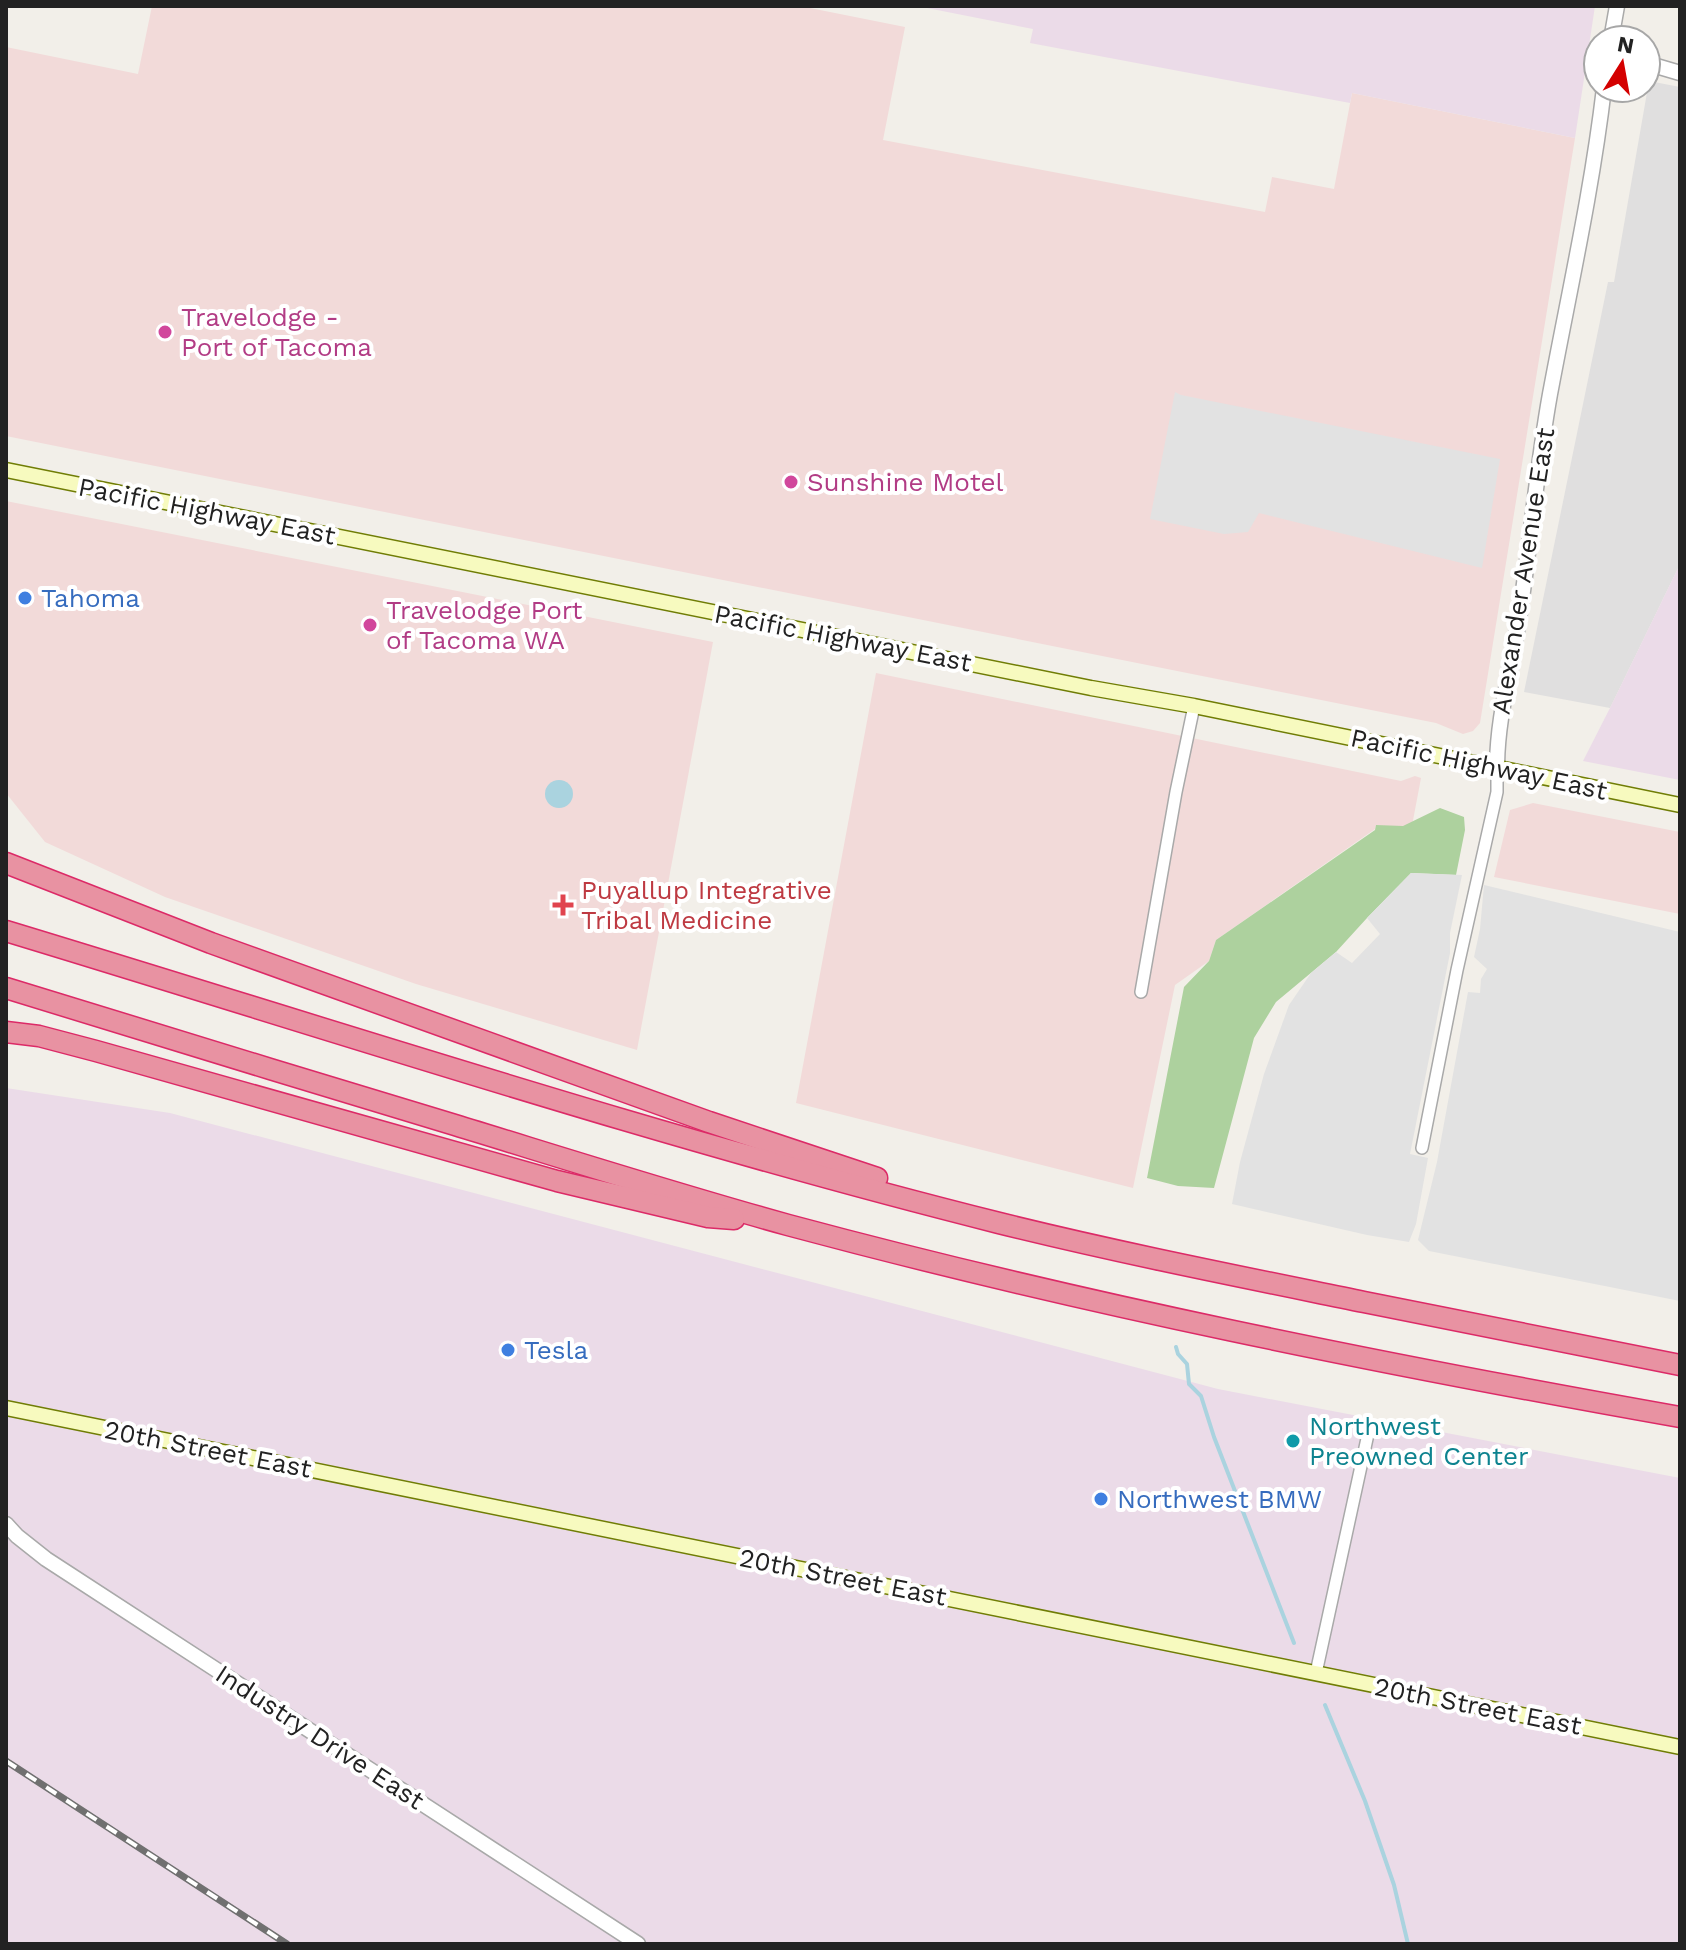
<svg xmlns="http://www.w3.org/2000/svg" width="1686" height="1950" font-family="'Work Sans',sans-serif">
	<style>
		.residential { fill: #e0dfdf }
		.commercial { fill: #f2dad9 }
		.industrial { fill: #ebdbe8 }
		.forest { fill: #add19e }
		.parking { fill: #e2e2e2 }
		.water { fill: #aad3df }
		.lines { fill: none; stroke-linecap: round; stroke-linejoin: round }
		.stream { stroke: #aad3df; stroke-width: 4 }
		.minor-casing { stroke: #a9a9a9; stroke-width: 14 }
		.tertiary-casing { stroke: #a9a9a9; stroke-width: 17 }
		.secondary-casing { stroke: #707d05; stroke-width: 17 }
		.motorway-casing { stroke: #dc2a67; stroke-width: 23 }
		.minor { stroke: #fff; stroke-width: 11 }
		.tertiary { stroke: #fff; stroke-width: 14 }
		.secondary { stroke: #f7fabf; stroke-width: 14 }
		.motorway { stroke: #e892a2; stroke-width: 20 }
		.rail-casing { stroke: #707070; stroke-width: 7 }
		.rail { stroke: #fff; stroke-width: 4; stroke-dasharray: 12; stroke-linecap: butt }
		.hotel-dot { fill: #d1479c; stroke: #fff; stroke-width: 3 }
		.shop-dot { fill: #3f7fe0; stroke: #fff; stroke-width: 3 }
		.health-dot { fill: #e0444e; stroke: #fff; stroke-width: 3 }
		.culture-dot { fill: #0f9aa8; stroke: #fff; stroke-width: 3 }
		.labels { text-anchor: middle; stroke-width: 8; stroke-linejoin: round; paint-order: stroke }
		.hotel-label { font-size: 26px; fill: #b23c85; stroke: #fff; text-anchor: start }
		.street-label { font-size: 26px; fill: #222; stroke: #fff }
		.shop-label { font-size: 26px; fill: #366cbe; stroke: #fff; text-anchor: start }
		.health-label { font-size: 26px; fill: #be3a42; stroke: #fff; text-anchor: start }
		.culture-label { font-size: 26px; fill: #0d838f; stroke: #fff; text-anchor: start }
	</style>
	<rect width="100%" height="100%" fill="#f2efe9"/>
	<path class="residential" d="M 1649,81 L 1680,87 L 1680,564 L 1610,708 L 1524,692 L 1608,282 L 1614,282 Z"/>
	<g class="commercial">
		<path d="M 152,6 L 800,6 L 905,27 L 883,140 L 1265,212 L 1272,177 L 1334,189 L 1352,93 L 1575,138 L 1480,723 L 1473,731 L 1463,734 L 1436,723 L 6,436 L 6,47 L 138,74 Z"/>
		<path d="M 6,501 L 713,642 L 637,1050 L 416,984 L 165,897 L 45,842 L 6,793 Z"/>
		<path d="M 876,673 L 1401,781 L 1415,776 L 1421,778 L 1411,831 L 1376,825 L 1375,829 L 1216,940 L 1209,961 L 1175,985 L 1133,1188 L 796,1103 Z"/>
		<path d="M 1533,803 L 1680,832 L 1680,914 L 1494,877 L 1510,810 Z"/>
	</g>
	<g class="industrial">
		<path d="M 917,6 L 1595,6 L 1575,138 L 1352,93 L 1350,103 L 1030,43 L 1033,29 Z"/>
		<path d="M 1680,564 L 1680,780 L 1583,761 L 1610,708 Z"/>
		<path d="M 6,1088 L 170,1113 L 1218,1389 L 1680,1478 L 1680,1944 L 6,1944 Z"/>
	</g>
	<path class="forest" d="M 1440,808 L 1464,817 L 1465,830 L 1456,875 L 1411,873 L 1367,918 L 1336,952 L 1276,1002 L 1254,1038 L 1214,1188 L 1178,1186 L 1147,1178 L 1184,987 L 1209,961 L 1216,940 L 1375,830 L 1376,825 L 1403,826 Z"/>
	<g class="parking">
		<path d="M 1175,392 L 1181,395 L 1500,459 L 1482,568 L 1259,513 L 1248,532 L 1224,534 L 1150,519 Z"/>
		<path d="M 1411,873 L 1462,875 L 1450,933 L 1450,953 L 1410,1154 L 1428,1158 L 1416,1224 L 1409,1242 L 1367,1235 L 1232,1204 L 1240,1162 L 1264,1074 L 1289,1005 L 1311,973 L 1336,952 L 1352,963 L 1380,934 L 1367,918 Z"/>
		<path d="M 1484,885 L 1680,932 L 1680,1301 L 1429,1251 L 1418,1240 L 1437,1162 L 1468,992 L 1480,993 L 1481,979 L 1487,969 L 1474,957 L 1480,929 Z"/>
	</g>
	<circle class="water" cx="559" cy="794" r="14"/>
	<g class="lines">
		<g class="stream">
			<path d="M 1176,1347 L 1178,1354 L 1187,1364 L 1189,1384 L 1201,1396 L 1214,1437 L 1294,1643"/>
			<path d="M 1325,1705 L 1365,1801 L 1394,1885 L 1408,1944"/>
		</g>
		<g class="minor-casing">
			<g id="minor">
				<path d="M 1141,992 L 1176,792 L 1194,706"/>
				<path d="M 1422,1148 L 1457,970 L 1497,792 L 1497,768"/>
				<path d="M 1316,1673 L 1368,1434"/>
			</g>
		</g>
		<g class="tertiary-casing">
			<g id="tertiary">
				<path d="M 1611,40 L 1617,6"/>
				<path d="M 1646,63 L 1680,73"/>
				<path d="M 1497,768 C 1497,715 1513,664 1520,612 C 1531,539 1537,466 1550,394 C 1569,292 1592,191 1604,88"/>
				<path d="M 6,1524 L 17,1536 L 46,1559 L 638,1944"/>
			</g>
		</g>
		<g class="secondary-casing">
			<g id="secondary">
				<path d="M 6,470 L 1091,688 L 1194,706 L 1680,805"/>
				<path d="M 6,1408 L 1680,1747"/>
			</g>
		</g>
		<g class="motorway-casing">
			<g id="motorway">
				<path d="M 6,863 L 211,943 L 709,1122 L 877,1178"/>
				<path d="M 6,931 C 336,1031 664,1139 999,1223 C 1120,1253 1242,1277 1364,1302 C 1470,1323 1575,1344 1680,1365"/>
				<path d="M 6,988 C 156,1034 305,1080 455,1125 C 566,1159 676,1194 788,1225 C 1082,1304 1381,1364 1680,1417"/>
				<path d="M 6,1032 L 39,1036 L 96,1051 L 557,1181 L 708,1217 L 734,1219"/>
			</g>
		</g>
		<use href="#minor" class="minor"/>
		<use href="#tertiary" class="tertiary"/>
		<use href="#secondary" class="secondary"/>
		<use href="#motorway" class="motorway"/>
		<g class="rail-casing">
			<path id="rail" d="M 6,1761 L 287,1944"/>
		</g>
		<use href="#rail" class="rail"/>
	</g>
	<g class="hotel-dot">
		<circle cx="165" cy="332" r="8"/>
		<circle cx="791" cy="482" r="8"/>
		<circle cx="370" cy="625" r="8"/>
	</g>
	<g class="shop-dot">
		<circle cx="25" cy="598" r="8"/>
		<circle cx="508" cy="1350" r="8"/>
		<circle cx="1101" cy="1499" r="8"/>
	</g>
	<path class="health-dot" d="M559 893h8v8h8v8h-8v8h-8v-8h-8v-8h8z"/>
	<circle class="culture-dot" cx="1293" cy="1441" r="8"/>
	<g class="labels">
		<g class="hotel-label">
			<text x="181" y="326">Travelodge -<tspan x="181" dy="30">Port of Tacoma</tspan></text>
			<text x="807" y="491">Sunshine Motel</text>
			<text x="386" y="619">Travelodge Port<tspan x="386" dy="30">of Tacoma WA</tspan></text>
		</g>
		<g class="street-label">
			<text transform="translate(207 511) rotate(11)" y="9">Pacific Highway East</text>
			<text transform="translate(1523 571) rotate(-81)" y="9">Alexander Avenue East</text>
			<text transform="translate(843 638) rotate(11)" y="9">Pacific Highway East</text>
			<text transform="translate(1479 764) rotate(12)" y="9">Pacific Highway East</text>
			<text transform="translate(208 1449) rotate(11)" y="9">20th Street East</text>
			<text transform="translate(843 1577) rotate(11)" y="9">20th Street East</text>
			<text transform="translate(1478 1706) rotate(11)" y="9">20th Street East</text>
			<text transform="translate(320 1737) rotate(33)" y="9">Industry Drive East</text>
		</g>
		<g class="shop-label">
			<text x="41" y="607">Tahoma</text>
			<text x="524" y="1359">Tesla</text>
			<text x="1117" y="1508">Northwest BMW</text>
		</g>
		<g class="health-label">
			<text x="581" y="899">Puyallup Integrative<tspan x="581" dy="30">Tribal Medicine</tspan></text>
		</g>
		<g class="culture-label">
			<text x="1309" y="1435">Northwest<tspan x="1309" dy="30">Preowned Center</tspan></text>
		</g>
	</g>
	<rect width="1686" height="1950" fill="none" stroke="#222222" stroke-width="16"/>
	<g transform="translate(1622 64) rotate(11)"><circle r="38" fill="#ffffff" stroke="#a7a7a7" stroke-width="2"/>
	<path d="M0-6L14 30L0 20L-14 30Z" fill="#d40000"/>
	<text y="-12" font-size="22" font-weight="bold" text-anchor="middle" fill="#222222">N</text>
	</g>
</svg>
